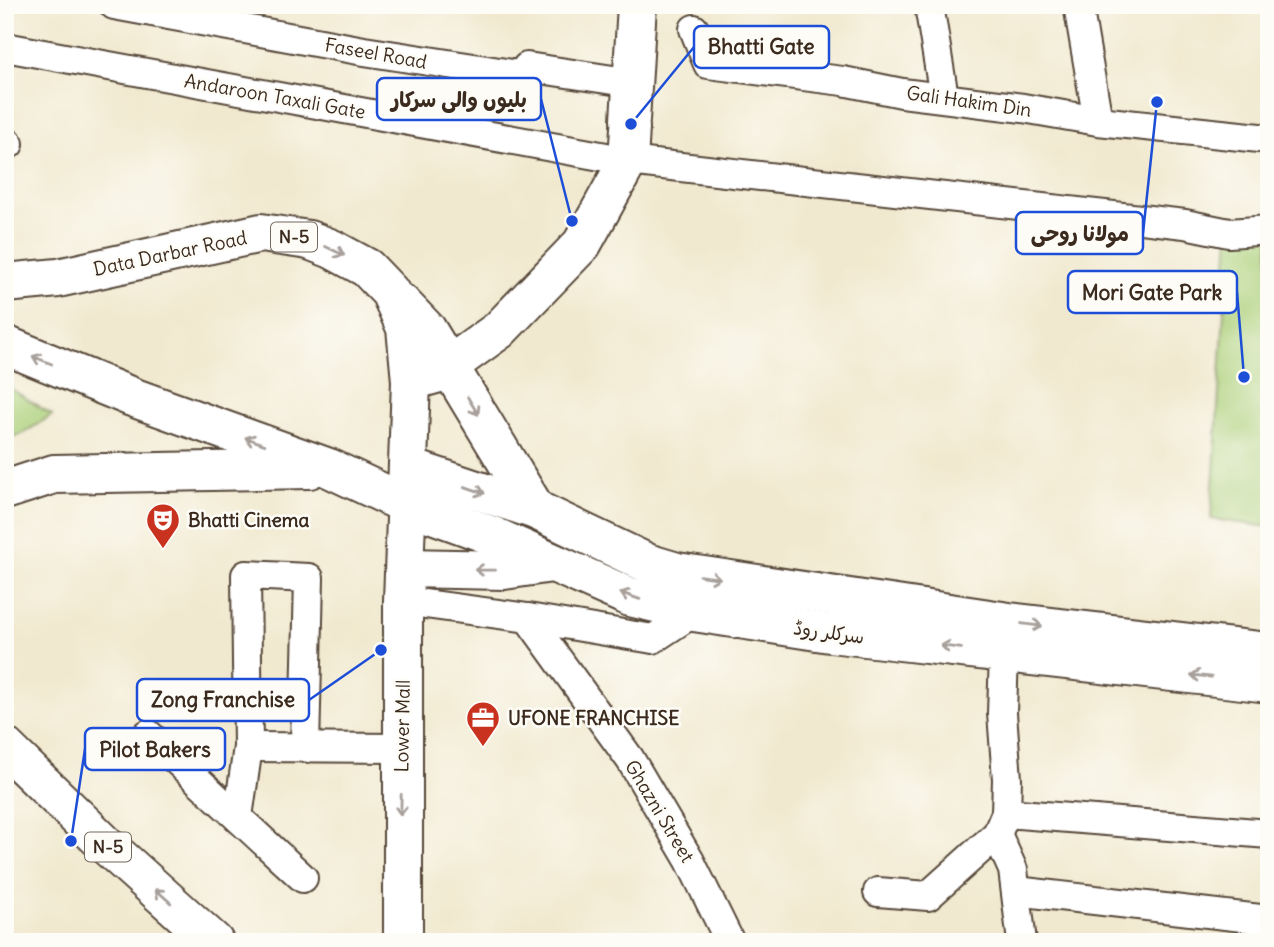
<svg xmlns="http://www.w3.org/2000/svg" width="1274" height="947" font-family="Delius,'Playpen Sans Arabic',sans-serif">
	<style>
		.green { fill: #abcf78; stroke: #737c4b; stroke-width: 2 }
		.lines { fill: none; stroke-linecap: round; stroke-linejoin: round }
		.street-casing { stroke: #564739; stroke-width: 32 }
		.secondary-casing { stroke: #564739; stroke-width: 42 }
		.primary-casing { stroke: #564739; stroke-width: 42 }
		.street { stroke: #fff; stroke-width: 28 }
		.secondary { stroke: #fff; stroke-width: 38 }
		.primary { stroke: #fff; stroke-width: 38 }
		.oneway { stroke: #a79f9a }
		.labels { text-anchor: middle; stroke-width: 5; stroke-linejoin: round; paint-order: stroke }
		.shield { fill: #fdfcf7; stroke: #75695f; stroke-width: 2 }
		.shield-label { font-size: 18px; font-weight: bold; fill: #3b2a1e }
		.street-label { font-size: 19px; fill: #3b2a1e; stroke: #fdfcf7 }
		.poi-label { font-size: 19px; font-weight: bold; fill: #3b2a1e; stroke: #fdfcf7; text-anchor: start }
		.leader { fill: none; stroke: #1d4ed8; stroke-width: 2.5 }
		.callout-dot { fill: #1d4ed8; stroke: #fdfcf7; stroke-width: 2.5 }
		.callout { fill: #fdfcf7; stroke: #1d4ed8; stroke-width: 2.5 }
		.callout-label { font-size: 21px; text-anchor: middle; font-weight: bold; fill: #3b2a1e }
	</style>
	<rect width="100%" height="100%" fill="#fdfcf7"/>
	<filter id="ink" filterUnits="userSpaceOnUse"><feTurbulence type="fractalNoise" baseFrequency=".0143" numOctaves="2"/><feDisplacementMap in="SourceGraphic" scale="14" xChannelSelector="R" yChannelSelector="G"/><feConvolveMatrix kernelMatrix="1 2 1 2 8 2 1 2 1" color-interpolation-filters="sRGB"/></filter>
	<filter id="wash" filterUnits="userSpaceOnUse"><feTurbulence type="fractalNoise" baseFrequency=".00686" numOctaves="4" result="noise"/><feDisplacementMap in="SourceGraphic" scale="28" xChannelSelector="R" yChannelSelector="G"/><feGaussianBlur stdDeviation="1.57" result="paint"/><feColorMatrix in="noise" values="0 0 0 0 0 0 0 0 0 0 0 0 0 0 0 0 0 1.4 0 .05"/><feComposite in="paint" operator="in"/></filter>
	<g filter="url(#wash)">
		<rect width="100%" height="100%" fill="#f1e9cf"/>
		<g class="green">
			<path d="M 1229,233 L 1269,235 L 1269,527 L 1211,519 Z"/>
			<path d="M 5,385 L 52,415 L 22,434 L 5,439 Z"/>
		</g>
	</g>
	<g filter="url(#ink)">
		<g class="lines">
			<g class="street-casing">
				<g id="street">
					<path d="M 114,5 L 364,51 L 525,76 L 527,67 L 633,83"/>
					<path d="M 929,5 L 944,97"/>
					<path d="M 1078,5 L 1098,121"/>
					<path d="M 694,29 L 708,64 L 843,81 L 902,93 L 1023,108 L 1098,121 L 1269,139"/>
					<path d="M 5,47 L 628,161 L 1185,224 L 1229,233 L 1269,230"/>
					<path d="M 5,144 L 9,144"/>
					<path d="M 403,601 L 528,618 L 630,759 L 690,861 L 730,942"/>
					<path d="M 528,618 L 653,639 L 694,612"/>
					<path d="M 1004,654 L 1002,713 L 1007,779 L 1006,813 L 1269,834"/>
					<path d="M 148,734 L 303,878"/>
					<path d="M 248,747 L 402,748"/>
					<path d="M 238,817 L 248,747 L 246,575 L 309,578 L 305,748"/>
					<path d="M 997,834 L 1013,870 L 1022,942"/>
					<path d="M 1016,891 L 1269,920"/>
					<path d="M 878,892 L 928,896 L 997,834 L 1006,813"/>
				</g>
			</g>
			<g class="secondary-casing">
				<g id="secondary">
					<path d="M 630,120 L 637,5"/>
					<path d="M 411,381 L 439,373 L 499,330 L 582,244 L 628,161 L 630,128"/>
				</g>
			</g>
			<g class="primary-casing">
				<g id="primary">
					<path d="M 5,283 L 58,278 L 261,233 L 309,240 L 332,249 L 367,268 L 390,292 L 406,328 L 411,381 L 403,601 L 403,942"/>
					<path d="M 401,303 L 427,330 L 536,510"/>
					<path d="M 5,345 L 132,397 L 329,468 L 408,505 L 493,536 L 630,597 L 694,612 L 830,633 L 1269,683"/>
					<path d="M 410,468 L 536,510 L 647,563 L 677,572 L 1009,622 L 1269,652"/>
					<path d="M 5,490 L 54,474 L 309,469"/>
					<path d="M 405,568 L 504,570 L 552,563"/>
					<path d="M 5,747 L 106,845 L 214,942"/>
				</g>
			</g>
			<use href="#street" class="street"/>
			<use href="#secondary" class="secondary"/>
			<use href="#primary" class="primary"/>
		</g>
		<defs><path id="oneway-shaft" d="M-6 0H5M1.5-3L5.5 0L1.5 3" fill="none" stroke-width="1.6" stroke-linecap="round" stroke-linejoin="round" transform="scale(1.75)"/></defs>
		<g class="oneway">
			<use href="#oneway-shaft" transform="translate(335 251) rotate(25)"/>
			<use href="#oneway-shaft" transform="translate(42 360) rotate(-158)"/>
			<use href="#oneway-shaft" transform="translate(473 406) rotate(59)"/>
			<use href="#oneway-shaft" transform="translate(255 441) rotate(-160)"/>
			<use href="#oneway-shaft" transform="translate(475 490) rotate(19)"/>
			<use href="#oneway-shaft" transform="translate(485 570) rotate(-179)"/>
			<use href="#oneway-shaft" transform="translate(710 577) rotate(8)"/>
			<use href="#oneway-shaft" transform="translate(630 596) rotate(-161)"/>
			<use href="#oneway-shaft" transform="translate(1032 625) rotate(7)"/>
			<use href="#oneway-shaft" transform="translate(951 647) rotate(-173)"/>
			<use href="#oneway-shaft" transform="translate(1201 676) rotate(-174)"/>
			<use href="#oneway-shaft" transform="translate(401 805) rotate(91)"/>
			<use href="#oneway-shaft" transform="translate(163 896) rotate(-138)"/>
		</g>
	</g>
	<defs>
		<g id="theatre-pin" transform="scale(1.75)"><path d="M0 17L-7.5 6A9.5 9.5 0 1 1 7.5 6Z" fill="#c8321e" stroke="#fdfcf7"/><path d="M-5-5.5Q0-4 5-5.5V0Q5 5 0 6Q-5 5-5 0ZM-3.3-2.5H-1v1.5H-3.3ZM1-2.5H3.3v1.5H1ZM-2.8 1Q0 5.5 2.8 1Z" fill="#fff"/></g>
		<g id="office-pin" transform="scale(1.75)"><path d="M0 17L-7.5 6A9.5 9.5 0 1 1 7.5 6Z" fill="#c8321e" stroke="#fdfcf7"/><path d="M-6-3h4V-5.5h4V-3h4V5H-6ZM-1-4.5V-3h2v-1.5ZM-6 0V1H6V0Z" fill="#fff"/></g>
	</defs>
	<g fill-rule="evenodd">
		<use href="#theatre-pin" x="163" y="520"/>
		<use href="#office-pin" x="483" y="718"/>
	</g>
	<g class="labels">
		<g class="shield">
			<rect x="271" y="222.5" width="46" height="29" rx="5"/>
			<rect x="85" y="832.5" width="46" height="29" rx="5"/>
		</g>
		<g class="shield-label">
			<text x="294" y="243">N-5</text>
			<text x="108" y="853">N-5</text>
		</g>
		<g class="street-label">
			<text transform="translate(376 53) rotate(10)" y="7">Faseel Road</text>
			<text transform="translate(275 96) rotate(10)" y="7">Andaroon Taxali Gate</text>
			<text transform="translate(969 101) rotate(8)" y="7">Gali Hakim Din</text>
			<text transform="translate(170 253) rotate(-12)" y="7">Data Darbar Road</text>
			<text transform="translate(829 632) rotate(8)" y="7">سرکلر روڈ</text>
			<text transform="translate(402 726) rotate(-89)" y="7">Lower Mall</text>
			<text transform="translate(660 811) rotate(59)" y="7">Ghazni Street</text>
		</g>
		<g class="poi-label">
			<text x="188" y="527">Bhatti Cinema</text>
			<text x="508" y="725">UFONE FRANCHISE</text>
		</g>
	</g>
	<path class="leader" d="M631 124L694 47M572 221L541 99M1157 102L1143 233M1244 377L1237 292M381 650L309 700M71 841L85 749"/>
	<g class="callout-dot">
		<circle cx="631" cy="124" r="7"/>
		<circle cx="572" cy="221" r="7"/>
		<circle cx="1157" cy="102" r="7"/>
		<circle cx="1244" cy="377" r="7"/>
		<circle cx="381" cy="650" r="7"/>
		<circle cx="71" cy="841" r="7"/>
	</g>
	<g class="callout">
		<rect x="694" y="26" width="135" height="42" rx="7"/>
		<rect x="377" y="78" width="164" height="42" rx="7"/>
		<rect x="1016" y="212" width="127" height="42" rx="7"/>
		<rect x="1068" y="271" width="169" height="42" rx="7"/>
		<rect x="137" y="679" width="172" height="42" rx="7"/>
		<rect x="85" y="728" width="140" height="42" rx="7"/>
	</g>
	<g class="callout-label">
		<text x="761" y="54">Bhatti Gate</text>
		<text x="459" y="107">بلیوں والی سرکار</text>
		<text x="1080" y="241">مولانا روحی</text>
		<text x="1152" y="300">Mori Gate Park</text>
		<text x="223" y="707">Zong Franchise</text>
		<text x="155" y="757">Pilot Bakers</text>
	</g>
	<rect width="1274" height="947" fill="none" stroke="#fdfcf7" stroke-width="28"/>
</svg>
